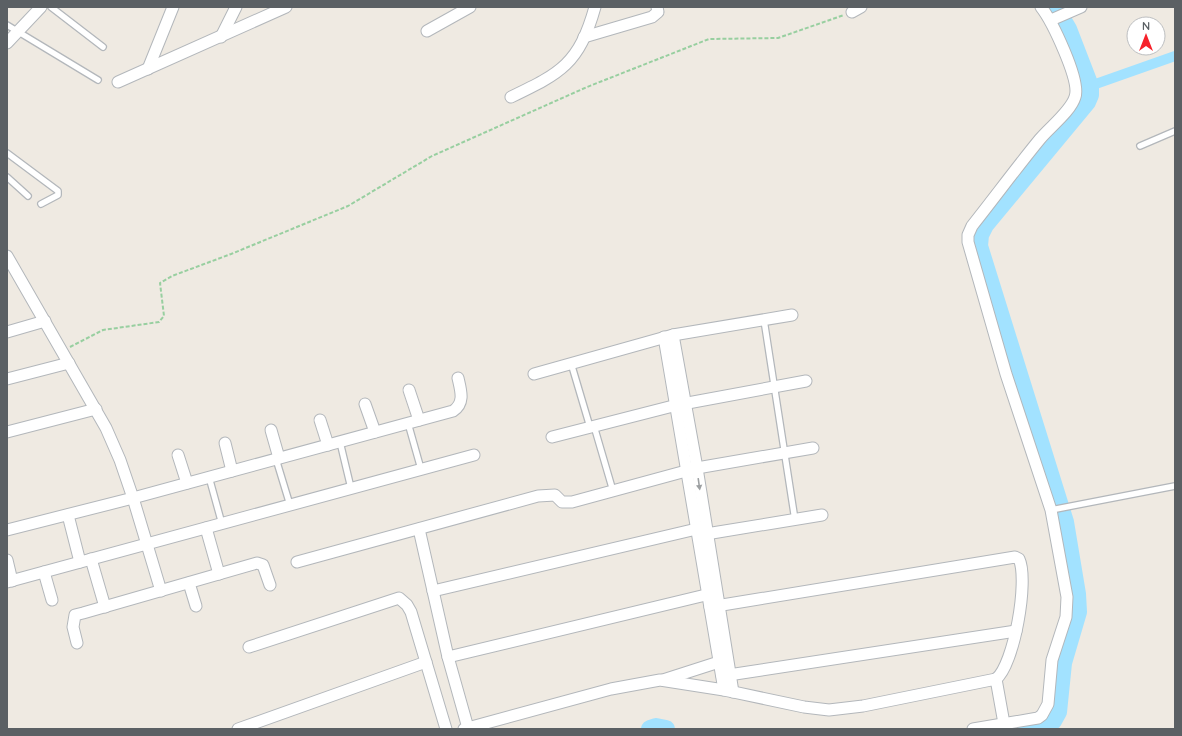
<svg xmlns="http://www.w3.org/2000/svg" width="1182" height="736" font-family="Quicksand,sans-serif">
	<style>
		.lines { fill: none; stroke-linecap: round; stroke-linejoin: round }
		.canal { stroke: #a2e2ff; stroke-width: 10 }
		.river { stroke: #a2e2ff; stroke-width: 18 }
		.service-casing { stroke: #b3b7bb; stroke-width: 8 }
		.minor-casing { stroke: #b3b7bb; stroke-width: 13 }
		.path { stroke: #98cfa0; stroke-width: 2; stroke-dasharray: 4 2; stroke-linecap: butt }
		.service { stroke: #fff; stroke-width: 5.5 }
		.minor { stroke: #fff; stroke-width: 11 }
		.oneway { fill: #9da0a2 }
	</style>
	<rect width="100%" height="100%" fill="#efeae2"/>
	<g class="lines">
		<path class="canal" d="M 1090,86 L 1175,56"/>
		<g class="river">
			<path d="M 650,729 L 656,727 L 666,729"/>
			<path d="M 1022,729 L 1046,725 L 1053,721 L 1058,712 L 1063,663 L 1078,612 L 1077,594 L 1065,522 L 979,246 L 980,235 L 985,225 L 1087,102 L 1090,95 L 1090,86 L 1068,29 L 1055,7"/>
		</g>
		<g class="service-casing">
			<g id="service">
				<path d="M 51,7 L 103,47"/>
				<path d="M 7,25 L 98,80"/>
				<path d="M 1140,146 L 1175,131"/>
				<path d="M 7,153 L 58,191 L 58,195 L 41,204"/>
				<path d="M 7,177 L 28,196"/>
				<path d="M 764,320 L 795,520"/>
				<path d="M 571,363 L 590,427"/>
				<path d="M 408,423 L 421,469"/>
				<path d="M 594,426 L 613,491"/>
				<path d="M 340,442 L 351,488"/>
				<path d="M 276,459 L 290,505"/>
				<path d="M 209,477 L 222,524"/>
				<path d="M 1051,510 L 1175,486"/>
			</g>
		</g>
		<g class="minor-casing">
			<g id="minor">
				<path d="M 852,12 L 861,7"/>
				<path d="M 1051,20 L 1081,7"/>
				<path d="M 427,31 L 470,7"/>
				<path d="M 221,37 L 236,7"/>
				<path d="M 584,37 L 652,17 L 658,12 L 657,7"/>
				<path d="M 7,43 L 41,7"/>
				<path d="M 148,69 L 173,7"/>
				<path d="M 118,82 L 286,7"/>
				<path d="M 511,97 C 561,73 579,64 595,7"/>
				<path d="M 7,256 L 106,428 L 120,460 L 133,498 L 161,591"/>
				<path d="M 7,332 L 45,321"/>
				<path d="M 673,335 L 697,468 L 733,692"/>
				<path d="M 664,337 L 724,690"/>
				<path d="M 534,374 L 673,335 L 792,315"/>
				<path d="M 7,379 L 69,363"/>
				<path d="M 409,390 L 419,420"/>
				<path d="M 365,404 L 375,432"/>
				<path d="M 320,420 L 328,445"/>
				<path d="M 271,430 L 279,458"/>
				<path d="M 7,432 L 96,409"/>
				<path d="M 552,437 L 677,405 L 806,381"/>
				<path d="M 225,443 L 232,471"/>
				<path d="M 178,455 L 187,483"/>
				<path d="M 68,515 L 80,562"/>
				<path d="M 206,528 L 219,574"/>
				<path d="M 419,529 L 448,657 L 468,728"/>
				<path d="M 7,530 L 133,498 L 453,411 C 465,403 461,391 458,378"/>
				<path d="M 700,535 L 822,515"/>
				<path d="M 91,559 L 105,607"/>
				<path d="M 7,560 L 12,581"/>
				<path d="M 297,562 L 538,496 L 555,495 L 562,502 L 572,502 L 697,468 L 813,448"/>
				<path d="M 44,572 L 52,600"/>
				<path d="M 7,582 L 474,455"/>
				<path d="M 189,583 L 196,606"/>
				<path d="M 433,591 L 705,527"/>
				<path d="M 710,607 L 1015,557 L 1019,559 C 1029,580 1014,665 996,679"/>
				<path d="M 77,643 L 73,627 L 75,615 L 83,613 L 257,563 L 263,565 L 270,585"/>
				<path d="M 249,647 L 399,598 L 407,605 L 411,612 L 446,729"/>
				<path d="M 448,657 L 714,593"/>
				<path d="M 722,676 L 1016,631"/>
				<path d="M 663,680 L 719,662"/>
				<path d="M 238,729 L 426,662"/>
				<path d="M 464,729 L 611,689 L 660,680 L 724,690 L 804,707 L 829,710 L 863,706 L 996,679 L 1005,729"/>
				<path d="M 973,729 L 1038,718 L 1042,715 L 1048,704 L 1052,660 L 1066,617 L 1067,597 L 1051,510 L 1006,374 L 968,242 L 968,235 L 972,226 C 995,197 1017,167 1040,139 C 1050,127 1071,111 1075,97 C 1081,81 1052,21 1041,7"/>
			</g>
		</g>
		<path class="path" d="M 70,347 L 103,330 L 159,322 L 164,316 L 160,283 L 172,276 L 231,254 L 348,206 L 432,156 L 587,87 L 709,39 L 778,38 L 844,15"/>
		<use href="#service" class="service"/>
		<use href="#minor" class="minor"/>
	</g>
	<defs><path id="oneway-solid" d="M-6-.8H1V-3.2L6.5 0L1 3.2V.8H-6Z"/></defs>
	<use class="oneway" href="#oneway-solid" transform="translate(699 484) rotate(82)"/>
	<rect width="1182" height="736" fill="none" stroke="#5b6064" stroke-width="16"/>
	<g transform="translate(1146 36)"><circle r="19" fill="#ffffff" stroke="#bdbfc1"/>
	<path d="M0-3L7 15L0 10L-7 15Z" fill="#f6212a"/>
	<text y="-6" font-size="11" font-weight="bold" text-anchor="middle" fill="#5b6064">N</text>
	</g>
</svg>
